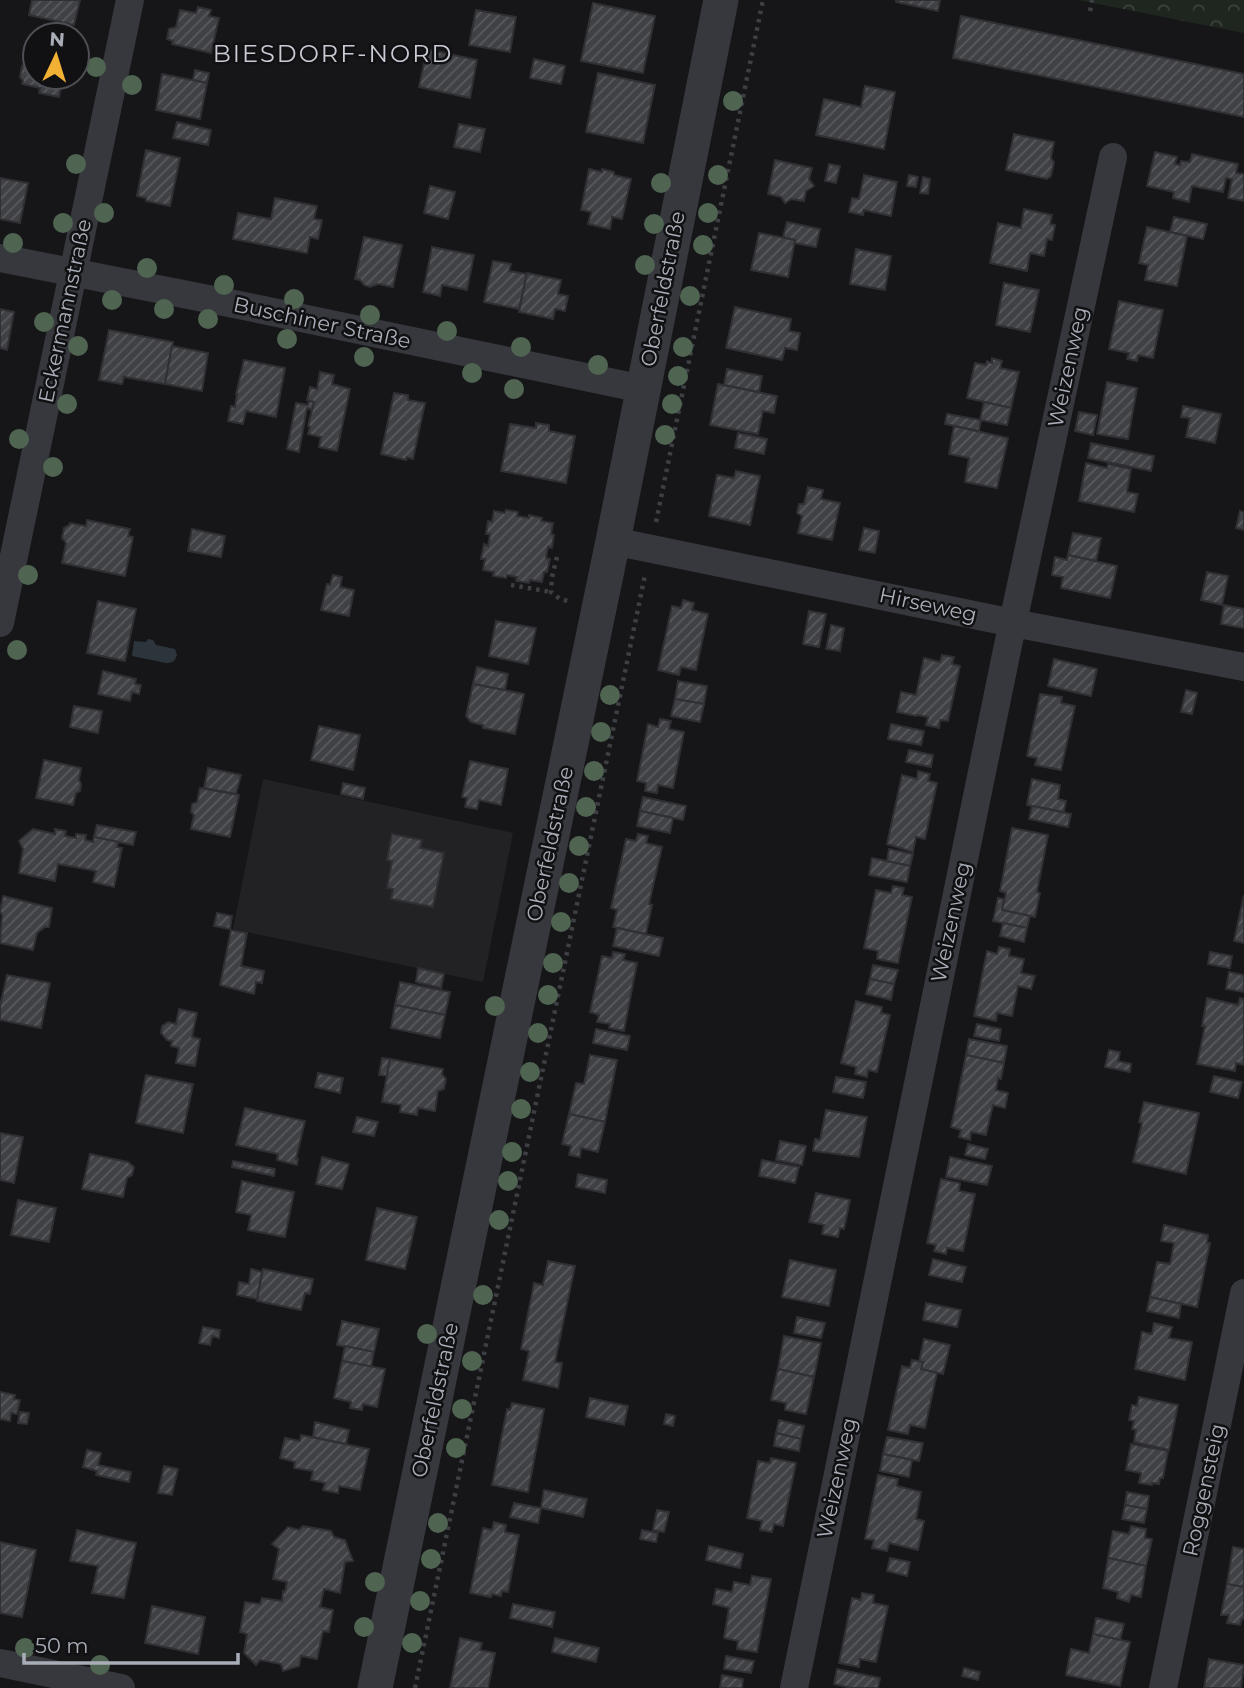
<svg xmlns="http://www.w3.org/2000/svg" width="1244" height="1688" font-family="Montserrat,sans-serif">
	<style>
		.built { fill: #222225 }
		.park { fill: url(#park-crowns) }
		.water { fill: #2c353c }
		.building { fill: url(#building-hatch); stroke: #303034; stroke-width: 2 }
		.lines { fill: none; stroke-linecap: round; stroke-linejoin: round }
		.path { stroke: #3d3f44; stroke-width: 4.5; stroke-dasharray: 3.5 5; stroke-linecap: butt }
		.minor { stroke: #37383d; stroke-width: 28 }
		.tertiary { stroke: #37383d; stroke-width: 35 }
		.tree { fill: #506452 }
		.labels { text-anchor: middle; stroke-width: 5; stroke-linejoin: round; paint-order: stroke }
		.street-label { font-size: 21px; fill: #a8adb8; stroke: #111113 }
		.quarter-label { font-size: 24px; letter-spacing: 2px; fill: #c9ccd4; stroke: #111113 }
	</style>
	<defs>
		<pattern id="park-crowns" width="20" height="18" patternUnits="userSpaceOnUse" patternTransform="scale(1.75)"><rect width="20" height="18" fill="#1e261f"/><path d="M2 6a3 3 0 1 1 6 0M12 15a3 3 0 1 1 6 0" fill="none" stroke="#3c433d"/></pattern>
		<pattern id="building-hatch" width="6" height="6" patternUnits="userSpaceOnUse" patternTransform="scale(1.75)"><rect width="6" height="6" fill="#404145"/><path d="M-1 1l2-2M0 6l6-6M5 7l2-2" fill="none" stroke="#595a5e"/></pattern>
	</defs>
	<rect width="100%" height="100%" fill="#161618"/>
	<path class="built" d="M 263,779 L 513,833 L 483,982 L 233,929 Z"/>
	<path class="park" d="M 1078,0 L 1244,0 L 1244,33 Z"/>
	<path class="water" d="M 148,639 L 153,640 L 156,645 L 175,649 L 177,655 C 175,661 173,663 166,663 L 132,656 L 134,641 L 146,642 Z"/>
	<g class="building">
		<path d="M 32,0 L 80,0 L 74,25 L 29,15 Z"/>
		<path d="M 896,0 L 940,0 L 938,11 L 896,2 Z"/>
		<path d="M 593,3 L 655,16 L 643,73 L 581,61 Z"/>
		<path d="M 198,7 L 211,10 L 209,16 L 219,18 L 211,53 L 172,44 L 173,41 L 167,39 L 169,29 L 176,27 L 180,10 L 196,13 Z"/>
		<path d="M 476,10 L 516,17 L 510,52 L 469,45 Z"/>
		<path d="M 961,16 L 1244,74 L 1244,117 L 953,58 Z"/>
		<path d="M 427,49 L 477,60 L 470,98 L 419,87 Z"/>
		<path d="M 29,51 L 35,52 L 35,77 L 63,77 L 59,97 L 39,93 L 40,88 L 22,84 L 23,81 L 20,77 L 22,66 L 26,64 Z"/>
		<path d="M 534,59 L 565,66 L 561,84 L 530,78 Z"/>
		<path d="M 195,70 L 209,73 L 207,83 L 193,80 Z"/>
		<path d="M 598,73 L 655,85 L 643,143 L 586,132 Z"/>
		<path d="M 162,74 L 207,83 L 200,119 L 156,110 Z"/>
		<path d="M 865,86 L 895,92 L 884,149 L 816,135 L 824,99 L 861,107 Z"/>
		<path d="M 177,122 L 211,130 L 208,145 L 173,138 Z"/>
		<path d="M 459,124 L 485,129 L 480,152 L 454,147 Z"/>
		<path d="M 1014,134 L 1054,142 L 1051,158 L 1054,162 L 1051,176 L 1047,179 L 1006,170 Z"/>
		<path d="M 146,150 L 180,158 L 170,206 L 146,201 L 146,198 L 137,196 Z"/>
		<path d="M 1155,152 L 1177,157 L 1175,164 L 1180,165 L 1181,161 L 1190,162 L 1192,154 L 1238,164 L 1236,173 L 1244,174 L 1244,201 L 1228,198 L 1232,179 L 1226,178 L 1223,192 L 1192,186 L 1189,202 L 1173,198 L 1174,192 L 1147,186 Z"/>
		<path d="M 775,160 L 812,168 L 809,179 L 814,186 L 806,191 L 804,201 L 791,199 L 785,203 L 781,197 L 768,194 Z"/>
		<path d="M 829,164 L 840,166 L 836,183 L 825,181 Z"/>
		<path d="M 589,169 L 602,172 L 602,169 L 614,172 L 614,175 L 631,179 L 622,219 L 612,217 L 610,229 L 588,224 L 591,212 L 581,210 Z"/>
		<path d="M 864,175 L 897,182 L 891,216 L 864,210 L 863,215 L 849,212 L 852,198 L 859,199 Z"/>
		<path d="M 909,175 L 918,177 L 916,187 L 907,186 Z"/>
		<path d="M 923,177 L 930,179 L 928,194 L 920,193 Z"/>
		<path d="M 0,178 L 28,183 L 20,223 L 0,219 Z"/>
		<path d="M 430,186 L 455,192 L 448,219 L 424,213 Z"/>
		<path d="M 275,198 L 317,206 L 314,219 L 322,220 L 318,239 L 310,237 L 307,253 L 233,239 L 238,213 L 271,219 Z"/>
		<path d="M 1024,209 L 1052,215 L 1050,224 L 1055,225 L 1052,240 L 1047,239 L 1044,256 L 1030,253 L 1027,271 L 990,263 L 998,223 L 1021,228 Z"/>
		<path d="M 1174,217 L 1207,224 L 1203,239 L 1170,232 Z"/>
		<path d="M 787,222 L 820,229 L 816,247 L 794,243 L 795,240 L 783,237 Z"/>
		<path d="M 1147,227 L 1187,236 L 1177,286 L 1145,280 L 1148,265 L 1139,263 Z"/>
		<path d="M 759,233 L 795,240 L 788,277 L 751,270 Z"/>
		<path d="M 364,237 L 402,245 L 393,287 L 378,284 L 370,287 L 364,285 L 360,280 L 355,279 Z"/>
		<path d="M 432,247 L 474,255 L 467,290 L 442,285 L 440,296 L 423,292 Z"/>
		<path d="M 856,249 L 891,256 L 885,290 L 850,284 Z"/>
		<path d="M 493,261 L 511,264 L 509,271 L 527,274 L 519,309 L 484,302 Z"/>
		<path d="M 527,273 L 561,280 L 558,294 L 568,296 L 565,311 L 555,309 L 553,319 L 519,312 Z"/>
		<path d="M 1004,283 L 1039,290 L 1030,332 L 996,325 Z"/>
		<path d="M 1119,301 L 1163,310 L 1153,358 L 1138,355 L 1137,361 L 1127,359 L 1129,353 L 1109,349 Z"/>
		<path d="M 735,307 L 791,319 L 789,331 L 800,333 L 797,350 L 785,348 L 782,360 L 726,348 Z"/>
		<path d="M 0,309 L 14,312 L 7,350 L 0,348 Z"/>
		<path d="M 109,330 L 173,342 L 165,384 L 124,377 L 122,384 L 99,380 Z"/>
		<path d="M 172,346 L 208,353 L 202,391 L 165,384 Z"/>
		<path d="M 992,358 L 1002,361 L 1000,368 L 1019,372 L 1011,408 L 967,398 L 975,363 L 986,365 L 987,361 L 992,363 Z"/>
		<path d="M 244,360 L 285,368 L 276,417 L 246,411 L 243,424 L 228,421 L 231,406 L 235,407 L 237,394 L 236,394 Z"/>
		<path d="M 727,369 L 762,376 L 759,392 L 724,385 Z"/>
		<path d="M 320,372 L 334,375 L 332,384 L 350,389 L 337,451 L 319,447 L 321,437 L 308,434 L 310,427 L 308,426 L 314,402 L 307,400 L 310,387 L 317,389 Z"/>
		<path d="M 1107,382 L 1137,388 L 1128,439 L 1097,434 Z"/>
		<path d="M 718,384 L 777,396 L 774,413 L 763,411 L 758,434 L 710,425 Z"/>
		<path d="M 394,393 L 408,395 L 408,400 L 425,403 L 413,459 L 407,457 L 406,460 L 381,454 Z"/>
		<path d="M 309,401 L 314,402 L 312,410 L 307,408 L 299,452 L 287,449 L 296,403 L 308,405 Z"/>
		<path d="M 984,402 L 1011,408 L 1007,425 L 980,420 Z"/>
		<path d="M 1183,406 L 1221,414 L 1215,443 L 1186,437 L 1190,418 L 1181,417 Z"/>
		<path d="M 1079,412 L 1097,415 L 1093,435 L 1075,431 Z"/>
		<path d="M 947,414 L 981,420 L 979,431 L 945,424 Z"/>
		<path d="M 536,423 L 549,425 L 549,431 L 575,436 L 566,483 L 501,471 L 510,424 L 536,428 Z"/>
		<path d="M 954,426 L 1008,438 L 997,488 L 965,482 L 969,458 L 949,454 Z"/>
		<path d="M 738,433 L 767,439 L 764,454 L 735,448 Z"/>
		<path d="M 1091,443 L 1154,456 L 1151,471 L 1088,458 Z"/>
		<path d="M 1086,463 L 1107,468 L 1108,464 L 1131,469 L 1127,492 L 1138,494 L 1134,512 L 1079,501 Z"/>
		<path d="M 736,471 L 760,476 L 750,525 L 709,516 L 717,475 L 734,478 Z"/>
		<path d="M 808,487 L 823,490 L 821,499 L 840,503 L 832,540 L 798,533 L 802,516 L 797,513 L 799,504 L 804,504 Z"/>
		<path d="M 506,510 L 518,512 L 517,516 L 529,518 L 529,515 L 542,518 L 541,521 L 553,523 L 551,534 L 554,535 L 552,548 L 548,547 L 546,558 L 550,559 L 547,572 L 544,572 L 542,582 L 530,580 L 529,583 L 516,581 L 517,577 L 507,575 L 506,578 L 493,576 L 494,572 L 483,570 L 485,559 L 481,559 L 484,544 L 488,546 L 490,534 L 486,534 L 488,521 L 492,522 L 494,511 L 505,513 Z"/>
		<path d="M 1240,511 L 1244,512 L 1244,530 L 1236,528 Z"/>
		<path d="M 87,520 L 130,529 L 128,536 L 133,537 L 125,576 L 62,563 L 66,543 L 62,538 L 64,528 L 69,525 L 70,523 L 86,526 Z"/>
		<path d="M 864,528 L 879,531 L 875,553 L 859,550 Z"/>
		<path d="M 192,529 L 225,536 L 221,557 L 188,551 Z"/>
		<path d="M 1073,533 L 1101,538 L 1096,561 L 1068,555 Z"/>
		<path d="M 1068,555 L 1117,566 L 1110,598 L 1061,588 L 1063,577 L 1052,575 L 1055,557 L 1067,560 Z"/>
		<path d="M 1207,572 L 1228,576 L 1222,605 L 1201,600 Z"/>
		<path d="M 333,575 L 342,577 L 340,587 L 354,590 L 349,616 L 321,610 L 327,584 L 330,585 Z"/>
		<path d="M 683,600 L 694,603 L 692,610 L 708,614 L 696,670 L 681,667 L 679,675 L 658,670 L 672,606 L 681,608 Z"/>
		<path d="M 98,601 L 136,609 L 125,661 L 87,653 Z"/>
		<path d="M 1224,605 L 1244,609 L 1244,628 L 1221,624 Z"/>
		<path d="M 809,611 L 826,614 L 819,647 L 803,644 Z"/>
		<path d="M 496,621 L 536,628 L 528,664 L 489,656 Z"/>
		<path d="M 831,625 L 844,628 L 840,651 L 826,649 Z"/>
		<path d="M 942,655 L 954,657 L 952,664 L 960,666 L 948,721 L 940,720 L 939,728 L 926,725 L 928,717 L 917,715 L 916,716 L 897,712 L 901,692 L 916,695 L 924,658 L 940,662 Z"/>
		<path d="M 1054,659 L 1097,669 L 1091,696 L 1048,686 Z"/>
		<path d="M 477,667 L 508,674 L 505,690 L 473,684 Z"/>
		<path d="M 103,671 L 136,679 L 135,684 L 141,685 L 139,694 L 132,692 L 130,701 L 98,694 Z"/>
		<path d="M 678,681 L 707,686 L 704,704 L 675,699 Z"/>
		<path d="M 473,684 L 524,694 L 515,734 L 483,728 L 483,725 L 471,722 L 466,716 Z"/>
		<path d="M 1186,690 L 1197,693 L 1192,714 L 1181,712 Z"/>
		<path d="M 1040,694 L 1062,697 L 1061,703 L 1075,706 L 1061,770 L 1035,765 L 1037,758 L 1027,756 Z"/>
		<path d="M 675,699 L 704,704 L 700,722 L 671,716 Z"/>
		<path d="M 74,706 L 102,711 L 98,733 L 70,727 Z"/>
		<path d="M 660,719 L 671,721 L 669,729 L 684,732 L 673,788 L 658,785 L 657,793 L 645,791 L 646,783 L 637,781 L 648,724 L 658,727 Z"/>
		<path d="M 891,724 L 924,731 L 921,745 L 888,739 Z"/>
		<path d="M 319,726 L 360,735 L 353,770 L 311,760 Z"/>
		<path d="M 909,750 L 933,755 L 931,767 L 906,762 Z"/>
		<path d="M 44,760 L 81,768 L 79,780 L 81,784 L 80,791 L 76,793 L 73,805 L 36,798 Z"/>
		<path d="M 470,761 L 508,769 L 501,805 L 479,800 L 477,809 L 465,807 L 467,798 L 462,797 Z"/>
		<path d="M 208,768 L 241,775 L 236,794 L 204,788 Z"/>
		<path d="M 918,771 L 930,774 L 928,781 L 937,783 L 925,839 L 916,837 L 913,852 L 887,844 L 902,775 L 917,779 Z"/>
		<path d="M 1032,779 L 1060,785 L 1058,799 L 1066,801 L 1064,812 L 1027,805 Z"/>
		<path d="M 343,783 L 365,788 L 363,799 L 341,794 Z"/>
		<path d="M 200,788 L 239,795 L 230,837 L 191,829 L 194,815 L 191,812 L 192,804 L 197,802 Z"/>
		<path d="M 643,797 L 686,806 L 683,820 L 640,811 Z"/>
		<path d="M 1032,806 L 1071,814 L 1068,827 L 1029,819 Z"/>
		<path d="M 640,811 L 673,818 L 670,833 L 637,826 Z"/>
		<path d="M 97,825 L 136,832 L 133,845 L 94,837 Z"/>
		<path d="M 1012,828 L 1048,835 L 1037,892 L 1040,893 L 1035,917 L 1002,910 L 1006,893 L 1000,891 Z"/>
		<path d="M 33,829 L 55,834 L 55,829 L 66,831 L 65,836 L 76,838 L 76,834 L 86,835 L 85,840 L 93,842 L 94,837 L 118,842 L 117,847 L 122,848 L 114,887 L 93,882 L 96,871 L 58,864 L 55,881 L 19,873 L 23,849 L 19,841 Z"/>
		<path d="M 392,834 L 422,840 L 420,848 L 444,853 L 433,907 L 391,899 L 393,889 L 387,888 L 392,861 L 387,860 Z"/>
		<path d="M 638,834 L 648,836 L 646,843 L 662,847 L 649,904 L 652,905 L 646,934 L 613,927 L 617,910 L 611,908 L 626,839 L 636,841 Z"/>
		<path d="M 889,849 L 913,854 L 910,866 L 887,861 Z"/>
		<path d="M 872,858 L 910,866 L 907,882 L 869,875 Z"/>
		<path d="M 893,886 L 904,888 L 902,895 L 912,897 L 898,963 L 877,959 L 878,951 L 864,948 L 876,890 L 891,893 Z"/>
		<path d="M 1244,895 L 1244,943 L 1234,941 Z"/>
		<path d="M 3,896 L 52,908 L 49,927 L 45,927 L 37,933 L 33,950 L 0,943 L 2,915 L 0,911 Z"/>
		<path d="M 998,898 L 1004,899 L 1002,910 L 1030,916 L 1027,928 L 993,921 Z"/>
		<path d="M 217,913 L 232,916 L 230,929 L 214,926 Z"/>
		<path d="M 1003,923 L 1027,928 L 1024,942 L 1000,936 Z"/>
		<path d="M 617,928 L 663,938 L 659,956 L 613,946 Z"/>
		<path d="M 231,930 L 247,933 L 241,966 L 264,971 L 262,983 L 256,982 L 254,994 L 220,985 Z"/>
		<path d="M 999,947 L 1010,949 L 1009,956 L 1024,959 L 1021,973 L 1035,976 L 1031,989 L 1018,986 L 1012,1016 L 997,1013 L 996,1021 L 974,1016 L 987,951 L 997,954 Z"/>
		<path d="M 613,952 L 625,954 L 623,960 L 637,963 L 624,1031 L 609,1028 L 610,1024 L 597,1022 L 599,1015 L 590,1012 L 602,956 L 612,958 Z"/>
		<path d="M 1210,952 L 1232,956 L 1230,968 L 1208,964 Z"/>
		<path d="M 873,965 L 898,970 L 894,984 L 870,979 Z"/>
		<path d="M 418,968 L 444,974 L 441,988 L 416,982 Z"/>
		<path d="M 1229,972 L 1244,975 L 1244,992 L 1226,989 Z"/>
		<path d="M 7,975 L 50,983 L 41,1028 L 0,1020 L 0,1006 Z"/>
		<path d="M 870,979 L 894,984 L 891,1000 L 866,994 Z"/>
		<path d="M 400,982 L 450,992 L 445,1015 L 395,1005 Z"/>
		<path d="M 1207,998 L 1238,1005 L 1240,998 L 1244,999 L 1244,1065 L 1236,1063 L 1235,1071 L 1197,1064 L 1205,1026 L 1202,1026 Z"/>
		<path d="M 856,1001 L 882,1007 L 881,1013 L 890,1015 L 877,1072 L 868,1070 L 867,1077 L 855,1074 L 856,1067 L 841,1063 Z"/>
		<path d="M 395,1005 L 445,1015 L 440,1038 L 391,1028 Z"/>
		<path d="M 179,1009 L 197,1013 L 192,1037 L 200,1039 L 195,1066 L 176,1063 L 179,1048 L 171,1046 L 172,1041 L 167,1040 L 161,1033 L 162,1026 L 168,1022 L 176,1024 Z"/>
		<path d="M 977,1024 L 1001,1029 L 999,1041 L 974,1036 Z"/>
		<path d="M 596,1029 L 630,1036 L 627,1050 L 593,1043 Z"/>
		<path d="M 969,1039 L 1007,1046 L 1004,1063 L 966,1055 Z"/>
		<path d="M 1109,1050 L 1120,1052 L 1118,1061 L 1131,1064 L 1130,1072 L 1105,1067 Z"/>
		<path d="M 590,1055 L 617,1060 L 605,1122 L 569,1114 L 576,1083 L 584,1084 Z"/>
		<path d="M 966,1055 L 1004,1063 L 1001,1079 L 998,1078 L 996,1090 L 1008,1093 L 1005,1108 L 993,1105 L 986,1135 L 971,1132 L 970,1140 L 959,1137 L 961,1130 L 951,1127 Z"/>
		<path d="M 382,1058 L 390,1059 L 387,1076 L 379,1075 Z"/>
		<path d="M 390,1059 L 443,1069 L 442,1074 L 446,1079 L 444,1089 L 438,1091 L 435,1111 L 418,1108 L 417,1115 L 400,1112 L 401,1105 L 382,1102 Z"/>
		<path d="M 318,1073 L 343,1078 L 340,1093 L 315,1087 Z"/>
		<path d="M 146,1075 L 193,1084 L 183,1133 L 136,1123 Z"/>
		<path d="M 1214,1076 L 1242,1082 L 1238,1098 L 1210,1092 Z"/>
		<path d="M 836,1077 L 866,1082 L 863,1098 L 833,1092 Z"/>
		<path d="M 1144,1102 L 1199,1113 L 1186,1174 L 1133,1162 L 1142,1123 L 1139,1122 Z"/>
		<path d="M 245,1108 L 305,1121 L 296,1159 L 298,1159 L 297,1165 L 277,1160 L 278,1154 L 236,1145 Z"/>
		<path d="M 826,1110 L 867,1117 L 859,1157 L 813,1151 L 815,1139 L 820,1140 Z"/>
		<path d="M 569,1114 L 605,1122 L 598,1152 L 581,1148 L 580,1157 L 569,1155 L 571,1146 L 562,1144 Z"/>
		<path d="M 357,1117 L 378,1122 L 374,1136 L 353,1132 Z"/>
		<path d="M 0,1133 L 23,1137 L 14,1183 L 0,1180 Z"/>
		<path d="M 780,1141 L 806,1146 L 802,1165 L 776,1160 Z"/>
		<path d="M 968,1144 L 988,1149 L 985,1159 L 965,1155 Z"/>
		<path d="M 90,1154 L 128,1162 L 134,1167 L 132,1175 L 127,1178 L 123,1197 L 82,1189 Z"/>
		<path d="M 322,1157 L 349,1164 L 342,1189 L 316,1184 Z"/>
		<path d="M 950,1157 L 992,1166 L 987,1185 L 946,1177 Z"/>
		<path d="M 762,1160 L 799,1167 L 795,1183 L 759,1176 Z"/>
		<path d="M 233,1161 L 275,1169 L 274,1176 L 232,1167 Z"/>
		<path d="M 578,1174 L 607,1180 L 605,1193 L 576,1187 Z"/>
		<path d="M 941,1179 L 960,1183 L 959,1191 L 975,1194 L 963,1251 L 947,1248 L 946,1254 L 934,1251 L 936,1245 L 927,1243 Z"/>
		<path d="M 242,1181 L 294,1192 L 285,1237 L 248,1230 L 251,1215 L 236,1212 Z"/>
		<path d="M 816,1193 L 850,1200 L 844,1229 L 840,1228 L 838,1237 L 822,1234 L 824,1225 L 809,1222 Z"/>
		<path d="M 18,1200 L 56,1208 L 49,1242 L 11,1235 Z"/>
		<path d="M 377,1208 L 417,1217 L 405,1269 L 366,1260 Z"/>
		<path d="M 1164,1225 L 1208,1235 L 1207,1243 L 1210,1243 L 1197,1307 L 1150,1297 L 1157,1262 L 1170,1264 L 1174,1243 L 1161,1241 Z"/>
		<path d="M 933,1259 L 966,1267 L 962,1282 L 929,1275 Z"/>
		<path d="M 790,1260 L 836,1270 L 829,1306 L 782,1297 Z"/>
		<path d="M 548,1261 L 575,1266 L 555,1362 L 562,1363 L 558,1388 L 523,1380 L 529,1351 L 521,1349 L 534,1283 L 543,1285 Z"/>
		<path d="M 251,1269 L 262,1272 L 257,1299 L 237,1295 L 239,1282 L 249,1284 Z"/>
		<path d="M 263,1269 L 313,1279 L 310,1294 L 305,1293 L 301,1310 L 257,1301 Z"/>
		<path d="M 1150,1297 L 1181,1304 L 1179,1318 L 1147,1311 Z"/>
		<path d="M 926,1303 L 961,1310 L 957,1327 L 923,1320 Z"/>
		<path d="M 797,1317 L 825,1323 L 821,1338 L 794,1333 Z"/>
		<path d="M 342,1321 L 379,1329 L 374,1352 L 337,1345 Z"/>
		<path d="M 1154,1323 L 1172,1327 L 1169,1338 L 1192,1342 L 1185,1380 L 1135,1369 L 1142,1332 L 1152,1334 Z"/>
		<path d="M 203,1327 L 220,1330 L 219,1338 L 212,1336 L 210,1345 L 199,1343 Z"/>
		<path d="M 784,1336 L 821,1343 L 814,1377 L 778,1369 Z"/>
		<path d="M 924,1339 L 950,1345 L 943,1374 L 921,1369 L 923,1362 L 919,1362 Z"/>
		<path d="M 345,1346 L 374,1352 L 371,1367 L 342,1361 Z"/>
		<path d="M 912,1360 L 923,1362 L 921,1369 L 937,1373 L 925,1428 L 910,1425 L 908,1434 L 888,1430 L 902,1366 L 910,1368 Z"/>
		<path d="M 342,1361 L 385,1369 L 377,1407 L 363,1404 L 362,1410 L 350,1408 L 351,1402 L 334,1398 Z"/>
		<path d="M 778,1369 L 814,1377 L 806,1414 L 785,1410 L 786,1403 L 771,1400 Z"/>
		<path d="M 0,1392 L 15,1395 L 14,1399 L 20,1400 L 17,1414 L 11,1413 L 10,1421 L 0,1419 Z"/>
		<path d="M 1139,1397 L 1178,1405 L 1169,1450 L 1134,1442 L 1136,1430 L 1132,1429 L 1134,1421 L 1129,1420 L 1132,1405 L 1137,1406 Z"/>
		<path d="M 590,1398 L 628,1406 L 624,1425 L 586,1417 Z"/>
		<path d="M 512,1403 L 544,1409 L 528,1492 L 492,1485 L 507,1409 L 510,1410 Z"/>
		<path d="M 20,1412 L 29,1413 L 27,1424 L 18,1423 Z"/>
		<path d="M 666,1414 L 675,1416 L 673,1426 L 664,1424 Z"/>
		<path d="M 779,1420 L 804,1426 L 801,1439 L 776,1433 Z"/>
		<path d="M 315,1422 L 349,1430 L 346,1444 L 313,1437 Z"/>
		<path d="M 776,1433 L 801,1439 L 799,1451 L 774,1446 Z"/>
		<path d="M 301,1435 L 369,1449 L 360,1490 L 339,1486 L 338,1493 L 323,1490 L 325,1483 L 311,1480 L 313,1471 L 294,1468 L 295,1462 L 280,1458 L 285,1438 L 300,1441 Z"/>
		<path d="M 887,1437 L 923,1443 L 919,1461 L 883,1454 Z"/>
		<path d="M 1131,1444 L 1168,1451 L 1163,1478 L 1160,1478 L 1159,1484 L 1152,1483 L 1152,1485 L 1139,1483 L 1141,1473 L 1126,1470 Z"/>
		<path d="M 87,1450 L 101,1453 L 98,1465 L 131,1472 L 129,1482 L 96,1475 L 97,1471 L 83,1467 Z"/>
		<path d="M 883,1454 L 912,1460 L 909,1477 L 880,1471 Z"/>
		<path d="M 771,1458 L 796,1463 L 783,1526 L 774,1524 L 772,1532 L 760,1530 L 762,1521 L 747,1518 L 758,1461 L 770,1463 Z"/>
		<path d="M 164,1466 L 178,1469 L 172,1495 L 158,1493 Z"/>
		<path d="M 878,1475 L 898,1479 L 897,1486 L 921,1492 L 916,1519 L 924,1521 L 918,1550 L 889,1543 L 887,1551 L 872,1548 L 874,1540 L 865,1539 Z"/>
		<path d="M 544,1490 L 587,1499 L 583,1517 L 541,1508 Z"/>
		<path d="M 1127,1492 L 1149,1496 L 1147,1509 L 1125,1505 Z"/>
		<path d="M 514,1503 L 541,1508 L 538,1523 L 510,1517 Z"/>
		<path d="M 1125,1505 L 1147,1509 L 1144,1523 L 1122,1519 Z"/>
		<path d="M 657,1510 L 669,1512 L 664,1532 L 653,1530 Z"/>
		<path d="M 494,1522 L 506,1525 L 505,1532 L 519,1535 L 508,1592 L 502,1591 L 501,1596 L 492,1594 L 491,1597 L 470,1593 L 483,1528 L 492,1530 Z"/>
		<path d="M 303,1526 L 331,1531 L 334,1537 L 345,1540 L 353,1561 L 345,1562 L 340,1593 L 324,1589 L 320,1607 L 333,1610 L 329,1632 L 323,1631 L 317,1659 L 301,1656 L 299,1666 L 283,1671 L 281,1664 L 260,1660 L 256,1665 L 244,1653 L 247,1634 L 240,1632 L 245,1602 L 260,1604 L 262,1598 L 282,1601 L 283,1591 L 285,1592 L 287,1582 L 273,1579 L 279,1549 L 272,1544 L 288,1527 L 299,1530 Z"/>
		<path d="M 1131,1526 L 1146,1529 L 1145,1538 L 1152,1539 L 1146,1566 L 1108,1558 L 1113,1531 L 1129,1534 Z"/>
		<path d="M 77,1530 L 136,1543 L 124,1598 L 92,1593 L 98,1566 L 70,1561 Z"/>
		<path d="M 642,1530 L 658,1533 L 656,1542 L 640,1539 Z"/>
		<path d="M 0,1542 L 36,1550 L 22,1617 L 0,1613 Z"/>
		<path d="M 709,1546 L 743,1554 L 740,1568 L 706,1560 Z"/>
		<path d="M 1233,1547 L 1244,1549 L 1244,1587 L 1227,1584 Z"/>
		<path d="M 890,1558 L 910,1562 L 907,1576 L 887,1571 Z"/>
		<path d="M 1108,1558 L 1146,1566 L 1141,1597 L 1131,1595 L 1129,1602 L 1117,1598 L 1118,1592 L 1103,1588 Z"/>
		<path d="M 752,1576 L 771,1579 L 757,1652 L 737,1649 L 738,1641 L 724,1638 L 729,1608 L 713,1604 L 716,1589 L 732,1592 L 734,1582 L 750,1585 Z"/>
		<path d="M 1227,1584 L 1244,1587 L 1244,1619 L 1242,1619 L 1240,1625 L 1227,1623 L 1229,1615 L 1221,1615 Z"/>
		<path d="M 862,1593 L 874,1595 L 873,1603 L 888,1606 L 876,1662 L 860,1659 L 859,1667 L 839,1663 L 852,1598 L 861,1600 Z"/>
		<path d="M 513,1604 L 555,1612 L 552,1627 L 510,1618 Z"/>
		<path d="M 152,1606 L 205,1617 L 198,1654 L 145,1643 Z"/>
		<path d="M 1096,1618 L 1124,1624 L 1120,1640 L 1093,1634 Z"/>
		<path d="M 1093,1634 L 1130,1642 L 1120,1686 L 1066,1675 L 1071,1649 L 1089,1653 Z"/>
		<path d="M 460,1638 L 482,1643 L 480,1650 L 495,1653 L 488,1688 L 450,1688 Z"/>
		<path d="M 555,1638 L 599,1648 L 596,1662 L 552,1652 Z"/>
		<path d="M 726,1656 L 754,1661 L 751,1673 L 724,1669 Z"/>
		<path d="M 1209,1659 L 1244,1665 L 1241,1688 L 1204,1688 Z"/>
		<path d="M 964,1668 L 980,1672 L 978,1680 L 962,1676 Z"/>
		<path d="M 837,1669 L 880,1678 L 878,1688 L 851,1688 L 834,1684 Z"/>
		<path d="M 722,1675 L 743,1679 L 742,1688 L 720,1688 Z"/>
	</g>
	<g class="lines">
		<g class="path">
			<path d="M 1090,11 L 1092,0"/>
			<path d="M 656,522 L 763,0"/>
			<path d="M 557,557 L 552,577 L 551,592 L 560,599 L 568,601"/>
			<path d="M 511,585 L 551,592"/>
			<path d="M 415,1688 L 645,575"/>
		</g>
		<g class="minor">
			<path d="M 0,258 L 244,306 L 643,389"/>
			<path d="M 613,541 L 1013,623 L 1244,667"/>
			<path d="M 0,623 L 130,0"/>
			<path d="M 0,1663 L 121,1688"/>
			<path d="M 794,1688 L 1007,650 L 1113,157"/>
			<path d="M 1163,1688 L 1244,1293"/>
		</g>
		<path class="tertiary" d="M 375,1688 L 613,541 L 721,0"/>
	</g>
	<g class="tree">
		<circle cx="96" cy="67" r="10"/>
		<circle cx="132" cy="85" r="10"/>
		<circle cx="733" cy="101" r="10"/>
		<circle cx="76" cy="164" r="10"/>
		<circle cx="718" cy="175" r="10"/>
		<circle cx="661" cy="183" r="10"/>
		<circle cx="104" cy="213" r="10"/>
		<circle cx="708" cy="213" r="10"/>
		<circle cx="63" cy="223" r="10"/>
		<circle cx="654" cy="224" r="10"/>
		<circle cx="13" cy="243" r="10"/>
		<circle cx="703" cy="245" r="10"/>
		<circle cx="645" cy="265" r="10"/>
		<circle cx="147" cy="268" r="10"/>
		<circle cx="224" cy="285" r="10"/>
		<circle cx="690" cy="296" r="10"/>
		<circle cx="294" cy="299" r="10"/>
		<circle cx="112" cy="300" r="10"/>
		<circle cx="164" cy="309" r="10"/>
		<circle cx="370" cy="315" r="10"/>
		<circle cx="208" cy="319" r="10"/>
		<circle cx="44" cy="322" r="10"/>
		<circle cx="447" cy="331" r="10"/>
		<circle cx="287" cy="339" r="10"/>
		<circle cx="78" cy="346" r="10"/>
		<circle cx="521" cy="347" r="10"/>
		<circle cx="683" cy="347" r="10"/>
		<circle cx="364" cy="357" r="10"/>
		<circle cx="598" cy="365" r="10"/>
		<circle cx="472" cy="373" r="10"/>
		<circle cx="678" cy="376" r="10"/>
		<circle cx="514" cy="389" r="10"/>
		<circle cx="67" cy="404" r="10"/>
		<circle cx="672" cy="404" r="10"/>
		<circle cx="665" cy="435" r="10"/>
		<circle cx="19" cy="439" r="10"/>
		<circle cx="53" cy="467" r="10"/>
		<circle cx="28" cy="575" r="10"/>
		<circle cx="17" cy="650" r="10"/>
		<circle cx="610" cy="695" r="10"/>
		<circle cx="601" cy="732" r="10"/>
		<circle cx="594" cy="771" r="10"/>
		<circle cx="586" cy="807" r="10"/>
		<circle cx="579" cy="846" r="10"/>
		<circle cx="569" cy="883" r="10"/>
		<circle cx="561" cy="922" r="10"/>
		<circle cx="553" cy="963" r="10"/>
		<circle cx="548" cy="995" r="10"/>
		<circle cx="495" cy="1006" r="10"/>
		<circle cx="538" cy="1033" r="10"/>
		<circle cx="530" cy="1072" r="10"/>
		<circle cx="521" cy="1109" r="10"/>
		<circle cx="512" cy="1152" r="10"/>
		<circle cx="508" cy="1181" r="10"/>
		<circle cx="499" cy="1220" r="10"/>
		<circle cx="483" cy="1295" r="10"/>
		<circle cx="427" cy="1334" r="10"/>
		<circle cx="472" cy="1361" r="10"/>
		<circle cx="462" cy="1409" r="10"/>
		<circle cx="456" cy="1448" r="10"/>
		<circle cx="438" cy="1523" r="10"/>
		<circle cx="431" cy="1559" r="10"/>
		<circle cx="375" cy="1582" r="10"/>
		<circle cx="420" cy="1601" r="10"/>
		<circle cx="364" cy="1627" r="10"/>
		<circle cx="412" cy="1643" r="10"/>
		<circle cx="25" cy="1648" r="10"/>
		<circle cx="100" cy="1665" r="10"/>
	</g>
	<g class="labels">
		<g class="street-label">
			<text transform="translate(663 289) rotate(-79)" y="7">Oberfeldstraße</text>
			<text transform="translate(65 311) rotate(-78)" y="7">Eckermannstraße</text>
			<text transform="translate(322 323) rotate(12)" y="7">Buschiner Straße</text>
			<text transform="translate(1068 367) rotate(-78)" y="7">Weizenweg</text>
			<text transform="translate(928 605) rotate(12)" y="7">Hirseweg</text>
			<text transform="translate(550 844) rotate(-78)" y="7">Oberfeldstraße</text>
			<text transform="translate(951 922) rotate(-78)" y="7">Weizenweg</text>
			<text transform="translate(435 1400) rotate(-78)" y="7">Oberfeldstraße</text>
			<text transform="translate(837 1478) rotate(-78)" y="7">Weizenweg</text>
			<text transform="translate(1204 1490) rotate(-78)" y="7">Roggensteig</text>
		</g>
		<g class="quarter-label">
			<text x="333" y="62">BIESDORF-NORD</text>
		</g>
	</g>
	<g transform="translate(56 56) rotate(4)"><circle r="33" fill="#111113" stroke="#4d4f55" stroke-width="2"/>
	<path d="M0-5L12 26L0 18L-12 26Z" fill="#f2b134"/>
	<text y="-10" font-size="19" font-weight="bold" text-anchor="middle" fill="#a8adb8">N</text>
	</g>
	<path d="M24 1653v10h214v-10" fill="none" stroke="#a8adb8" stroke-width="3.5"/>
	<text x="35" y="1653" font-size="21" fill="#a8adb8" stroke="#111113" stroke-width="5" paint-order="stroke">50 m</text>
</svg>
